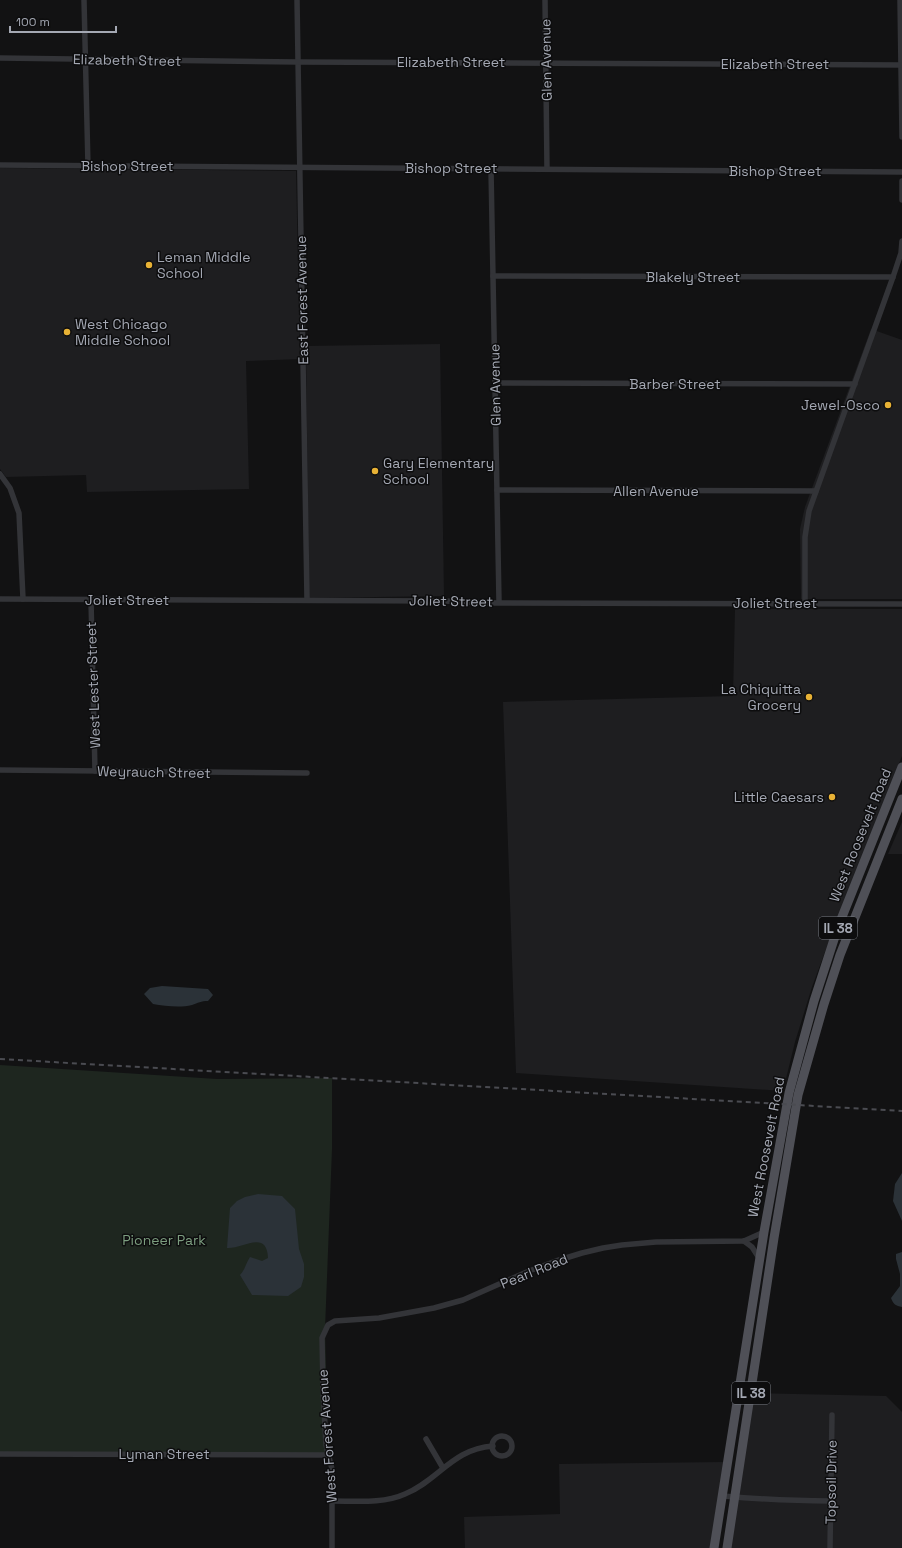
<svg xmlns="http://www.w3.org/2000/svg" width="902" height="1548" font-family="'Space Grotesk',sans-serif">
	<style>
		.built { fill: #1e1e20 }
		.green { fill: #1e261f }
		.water { fill: #2b3238 }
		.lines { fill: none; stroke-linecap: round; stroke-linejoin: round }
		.minor { stroke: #333438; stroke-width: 5.5 }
		.primary { stroke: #4f5057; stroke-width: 9 }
		.rail { stroke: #4a4b51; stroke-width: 2; stroke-dasharray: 5 4; stroke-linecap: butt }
		.poi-dot { fill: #e8b235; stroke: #0d0d0e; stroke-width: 1.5 }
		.labels { text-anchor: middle; stroke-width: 3; stroke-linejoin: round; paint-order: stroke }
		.shield { fill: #0d0d0e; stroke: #777a82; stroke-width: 1 }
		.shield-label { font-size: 13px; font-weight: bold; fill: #a4a8b3 }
		.street-label { font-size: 14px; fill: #a4a8b3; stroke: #0d0d0e }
		.poi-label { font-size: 14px; fill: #a4a8b3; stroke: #0d0d0e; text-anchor: start }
		.park-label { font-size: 14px; fill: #7c9d7f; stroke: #0d0d0e }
	</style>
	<rect width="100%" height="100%" fill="#121213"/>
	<g class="built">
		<path d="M 0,168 L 296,171 L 300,359 L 246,361 L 249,489 L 87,492 L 86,475 L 6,477 L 0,469 Z"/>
		<path d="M 871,329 L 902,340 L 902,599 L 801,599 L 800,529 L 805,507 Z"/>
		<path d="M 440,344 L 444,596 L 309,598 L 306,346 Z"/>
		<path d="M 735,609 L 902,609 L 902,756 L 839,914 L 812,987 L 795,1042 L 783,1091 L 516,1073 L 503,702 L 733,696 Z"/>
		<path d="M 902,822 L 902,854 L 888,854 Z"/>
		<path d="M 754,1393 L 886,1396 L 902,1412 L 902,1548 L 728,1548 Z"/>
		<path d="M 724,1462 L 710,1548 L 465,1548 L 464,1517 L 560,1514 L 559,1464 Z"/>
	</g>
	<path class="green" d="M 0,1065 L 217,1079 L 332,1078 L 332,1149 L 325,1329 L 328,1455 L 0,1454 Z"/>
	<g class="water">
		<path d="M 162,986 L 208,989 L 213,995 L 208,1001 C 201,1001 198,1003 192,1005 C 180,1008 165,1006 153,1004 L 144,994 L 150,988 Z"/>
		<path d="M 902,1173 L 902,1221 L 893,1201 L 895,1184 Z"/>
		<path d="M 258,1194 L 282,1196 L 295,1209 L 299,1249 L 304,1264 L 304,1277 L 301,1287 L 288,1296 L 252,1295 L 240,1275 C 245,1270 246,1263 250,1257 L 262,1261 L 268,1258 C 267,1229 243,1249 227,1248 L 230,1208 L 237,1201 L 245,1197 Z"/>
		<path d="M 902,1252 L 902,1307 C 896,1306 893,1304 891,1298 L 900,1286 L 900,1274 L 896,1259 L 896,1254 Z"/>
	</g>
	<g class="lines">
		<g class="minor">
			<path d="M 84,0 L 88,166"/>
			<path d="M 297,0 L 307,600"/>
			<path d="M 545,0 L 547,169"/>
			<path d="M 900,0 L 902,137"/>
			<path d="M 0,58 L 298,62 L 902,65"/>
			<path d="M 0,165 L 902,172"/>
			<path d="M 491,169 L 499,602"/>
			<path d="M 902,181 L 902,200"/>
			<path d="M 493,276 L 893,277"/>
			<path d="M 495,383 L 855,384"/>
			<path d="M 0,474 L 10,488 L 19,513 L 23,599"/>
			<path d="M 497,490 L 816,491"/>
			<path d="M 0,599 L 445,601 L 489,603 L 902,604"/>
			<path d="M 91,600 L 95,771"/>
			<path d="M 805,604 L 805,537 L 809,511 L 893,277 L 901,253 L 902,241"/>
			<path d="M 0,770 L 307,773"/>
			<path d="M 744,1241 L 752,1247 L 759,1258"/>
			<circle cx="502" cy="1446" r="10"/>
			<path d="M 426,1439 L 443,1468"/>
			<path d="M 0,1454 L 328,1455"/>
			<path d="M 723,1496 C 758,1499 794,1501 830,1501"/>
			<path d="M 332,1501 C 356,1501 383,1504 405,1494 C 439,1480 452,1449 493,1446"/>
			<path d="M 332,1548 L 332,1469 L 326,1445 L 323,1389 L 322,1338 L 328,1325 L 335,1321 L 379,1318 L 434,1308 L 463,1300 L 529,1271 L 556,1261 L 582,1253 L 603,1248 L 622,1245 L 656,1242 L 744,1241 L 764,1232"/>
			<path d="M 830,1548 L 832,1415"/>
		</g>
		<g class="primary">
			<path d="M 714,1548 L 764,1232 L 789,1093 L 814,1001 L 838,927 L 902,767"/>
			<path d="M 727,1548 L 774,1238 L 798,1095 L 824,1004 L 840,955 L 902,799"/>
		</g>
		<path class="rail" d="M 0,1059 L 902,1111"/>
	</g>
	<g class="poi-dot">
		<circle cx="149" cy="265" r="4"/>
		<circle cx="67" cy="332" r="4"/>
		<circle cx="888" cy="405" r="4"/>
		<circle cx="375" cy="471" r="4"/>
		<circle cx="809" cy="697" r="4"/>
		<circle cx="832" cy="797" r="4"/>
	</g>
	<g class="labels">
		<g class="shield">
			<rect x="819" y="917" width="38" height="22" rx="3"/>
			<rect x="732" y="1382" width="38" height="22" rx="3"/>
		</g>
		<g class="shield-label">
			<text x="838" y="933">IL 38</text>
			<text x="751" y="1398">IL 38</text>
		</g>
		<g class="street-label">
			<text transform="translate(127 60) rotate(1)" y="5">Elizabeth Street</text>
			<text transform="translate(546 60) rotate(-91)" y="5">Glen Avenue</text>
			<text x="451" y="67">Elizabeth Street</text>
			<text x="775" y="69">Elizabeth Street</text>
			<text x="127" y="171">Bishop Street</text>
			<text x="451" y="173">Bishop Street</text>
			<text x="775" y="176">Bishop Street</text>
			<text x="693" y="282">Blakely Street</text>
			<text transform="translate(302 300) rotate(-91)" y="5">East Forest Avenue</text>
			<text x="675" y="389">Barber Street</text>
			<text transform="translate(495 385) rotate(-91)" y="5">Glen Avenue</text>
			<text x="656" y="496">Allen Avenue</text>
			<text x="127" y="605">Joliet Street</text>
			<text transform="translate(451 601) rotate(1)" y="5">Joliet Street</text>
			<text x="775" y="608">Joliet Street</text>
			<text transform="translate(93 685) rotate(-92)" y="5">West Lester Street</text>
			<text transform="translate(154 772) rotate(1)" y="5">Weyrauch Street</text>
			<text transform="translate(860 835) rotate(-68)" y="5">West Roosevelt Road</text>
			<text transform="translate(766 1147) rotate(-79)" y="5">West Roosevelt Road</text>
			<text transform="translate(534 1271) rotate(-22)" y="5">Pearl Road</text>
			<text transform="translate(327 1436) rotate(-94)" y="5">West Forest Avenue</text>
			<text x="164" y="1459">Lyman Street</text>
			<text transform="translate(831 1482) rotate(-89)" y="5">Topsoil Drive</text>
		</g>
		<g class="poi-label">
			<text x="157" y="262">Leman Middle<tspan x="157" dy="16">School</tspan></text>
			<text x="75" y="329">West Chicago<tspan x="75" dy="16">Middle School</tspan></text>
			<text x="880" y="410" text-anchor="end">Jewel-Osco</text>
			<text x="383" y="468">Gary Elementary<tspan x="383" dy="16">School</tspan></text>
			<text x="801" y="694" text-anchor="end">La Chiquitta<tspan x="801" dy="16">Grocery</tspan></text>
			<text x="824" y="802" text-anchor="end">Little Caesars</text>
		</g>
		<g class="park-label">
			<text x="164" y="1245">Pioneer Park</text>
		</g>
	</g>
	<path d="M10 26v6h106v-6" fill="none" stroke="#a4a8b3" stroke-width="2"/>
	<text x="16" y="26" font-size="12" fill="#a4a8b3" stroke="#0d0d0e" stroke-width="3" paint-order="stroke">100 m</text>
</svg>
